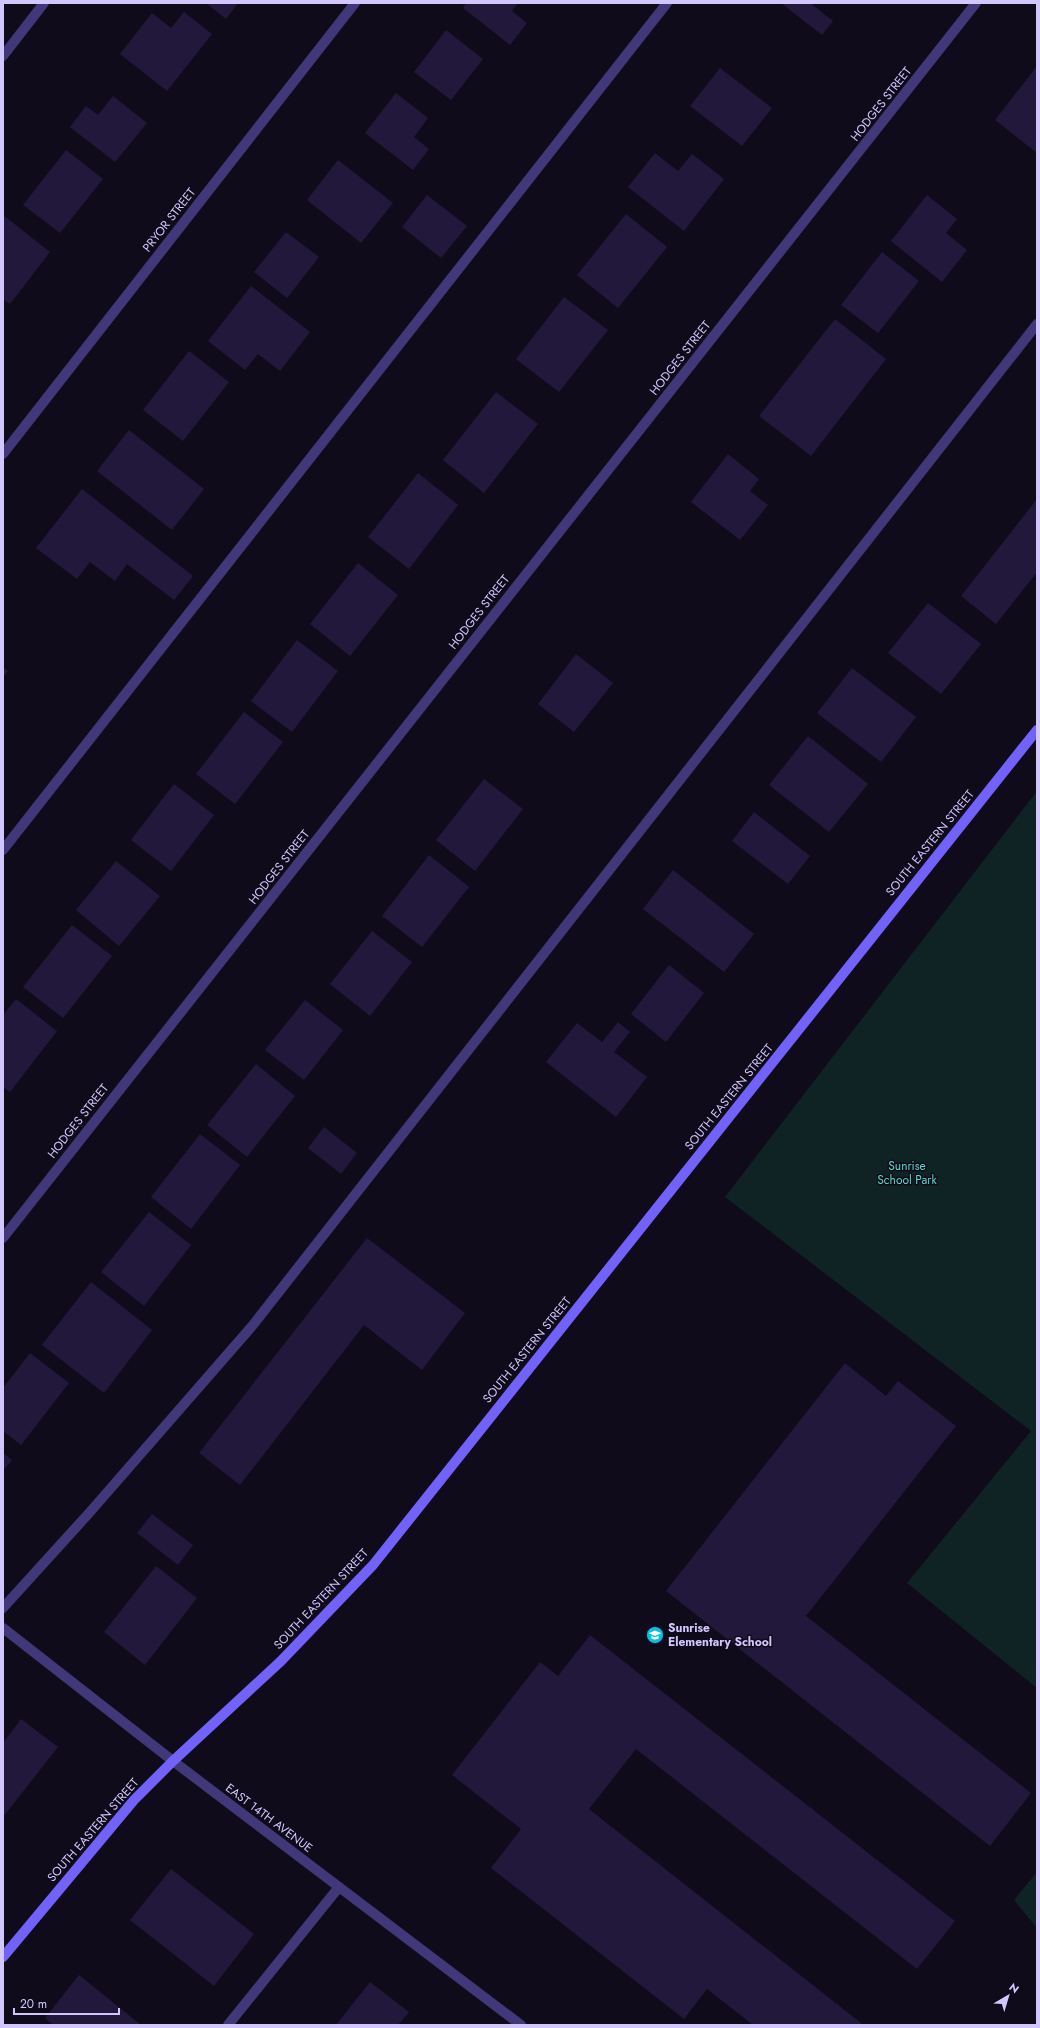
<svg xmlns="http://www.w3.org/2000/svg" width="1040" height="2028" font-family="Jost,sans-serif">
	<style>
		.green { fill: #0f2324 }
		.building { fill: #22183b }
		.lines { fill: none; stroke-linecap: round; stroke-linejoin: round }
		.service { stroke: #403878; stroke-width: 10 }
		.minor { stroke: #403878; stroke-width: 10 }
		.tertiary { stroke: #403878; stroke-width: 10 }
		.secondary { stroke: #7362f9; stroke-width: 10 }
		.labels { text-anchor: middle; stroke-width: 3; stroke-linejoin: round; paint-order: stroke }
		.street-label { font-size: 12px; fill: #d2c7fd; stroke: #0f0b1b }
		.park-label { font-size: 12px; fill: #57d9c4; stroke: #0f0b1b }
		.poi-label { font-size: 12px; font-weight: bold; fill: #d2c7fd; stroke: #0f0b1b; text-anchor: start }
	</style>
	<rect width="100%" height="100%" fill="#0f0b1b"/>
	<g class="green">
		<path d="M 1037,791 L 1037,1688 L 907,1583 L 1031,1431 L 725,1197 Z"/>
		<path d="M 1037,1872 L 1037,1928 L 1014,1900 Z"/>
	</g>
	<g class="building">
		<path d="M 206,3 L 238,3 L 226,19 Z"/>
		<path d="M 466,3 L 518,3 L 512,11 L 527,23 L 510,45 L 463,8 Z"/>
		<path d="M 781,3 L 810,3 L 833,21 L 822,35 Z"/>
		<path d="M 184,12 L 212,34 L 167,91 L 120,54 L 152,13 L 171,28 Z"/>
		<path d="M 446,30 L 483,59 L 451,100 L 414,72 Z"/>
		<path d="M 1037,66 L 1037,153 L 995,120 Z"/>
		<path d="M 720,68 L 772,108 L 742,146 L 690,106 Z"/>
		<path d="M 396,93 L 428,118 L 414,137 L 429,149 L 413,170 L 365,133 Z"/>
		<path d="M 113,96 L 147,123 L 115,162 L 70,127 L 86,106 L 98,115 Z"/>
		<path d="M 66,150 L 103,179 L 60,233 L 23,205 Z"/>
		<path d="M 655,153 L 678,171 L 692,154 L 724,179 L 684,231 L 628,187 Z"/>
		<path d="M 338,160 L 393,203 L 361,243 L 307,200 Z"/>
		<path d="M 427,195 L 467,226 L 441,258 L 402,227 Z"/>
		<path d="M 927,195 L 957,219 L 946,233 L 967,250 L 942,282 L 891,241 Z"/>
		<path d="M 626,214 L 667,247 L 618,308 L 577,275 Z"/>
		<path d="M 3,215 L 50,252 L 10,304 L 3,299 Z"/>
		<path d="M 286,232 L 319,257 L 287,298 L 254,272 Z"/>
		<path d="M 882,252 L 919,281 L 878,333 L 841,305 Z"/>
		<path d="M 251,286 L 310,332 L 280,371 L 258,354 L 245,370 L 208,341 Z"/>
		<path d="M 564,297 L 608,330 L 559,392 L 516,359 Z"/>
		<path d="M 835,319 L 886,359 L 811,456 L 759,416 Z"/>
		<path d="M 189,351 L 229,382 L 183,441 L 143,410 Z"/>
		<path d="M 496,392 L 538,424 L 484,493 L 443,460 Z"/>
		<path d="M 129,430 L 204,489 L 172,530 L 97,471 Z"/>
		<path d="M 728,454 L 759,479 L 750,491 L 768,505 L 740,540 L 691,502 Z"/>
		<path d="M 418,473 L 458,505 L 409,569 L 368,537 Z"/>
		<path d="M 82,489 L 193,576 L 174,600 L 127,564 L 115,581 L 90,562 L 77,579 L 36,548 Z"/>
		<path d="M 1037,499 L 1037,572 L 996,624 L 961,596 Z"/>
		<path d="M 358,563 L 398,595 L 350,656 L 310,624 Z"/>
		<path d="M 928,603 L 981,644 L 941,694 L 888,653 Z"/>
		<path d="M 297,640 L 338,671 L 292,732 L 251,701 Z"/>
		<path d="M 576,654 L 613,683 L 574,732 L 538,704 Z"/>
		<path d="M 3,667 L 8,671 L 3,677 Z"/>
		<path d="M 852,668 L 916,717 L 881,762 L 817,713 Z"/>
		<path d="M 244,712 L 283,742 L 235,804 L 196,774 Z"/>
		<path d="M 808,736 L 868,784 L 829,832 L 769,785 Z"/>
		<path d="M 484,779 L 523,809 L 475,871 L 436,840 Z"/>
		<path d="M 174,784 L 214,815 L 171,871 L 131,840 Z"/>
		<path d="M 754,812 L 810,856 L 788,884 L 732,841 Z"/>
		<path d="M 429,855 L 469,887 L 422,947 L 382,916 Z"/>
		<path d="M 116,861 L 160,896 L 119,946 L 76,910 Z"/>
		<path d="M 673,870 L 754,934 L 724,972 L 643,909 Z"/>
		<path d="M 72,925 L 112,956 L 63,1018 L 23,987 Z"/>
		<path d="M 372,931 L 412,962 L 370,1016 L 330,984 Z"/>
		<path d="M 669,965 L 704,993 L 666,1042 L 631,1014 Z"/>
		<path d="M 16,999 L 57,1031 L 10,1092 L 3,1087 L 3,1015 Z"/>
		<path d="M 305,1000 L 343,1030 L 304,1080 L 265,1050 Z"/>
		<path d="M 618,1022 L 630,1032 L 614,1052 L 647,1077 L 616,1117 L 546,1062 L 577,1023 L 602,1042 Z"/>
		<path d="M 256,1064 L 295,1096 L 247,1157 L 207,1125 Z"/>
		<path d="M 324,1127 L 357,1153 L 341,1174 L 308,1148 Z"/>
		<path d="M 200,1134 L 240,1165 L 191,1229 L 151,1197 Z"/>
		<path d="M 149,1212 L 191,1245 L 144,1306 L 101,1272 Z"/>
		<path d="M 367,1238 L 465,1313 L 422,1370 L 364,1325 L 240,1485 L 199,1453 Z"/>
		<path d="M 91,1282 L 152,1330 L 104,1393 L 42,1345 Z"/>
		<path d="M 30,1353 L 69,1383 L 21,1445 L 3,1431 L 3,1388 Z"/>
		<path d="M 845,1363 L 886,1396 L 898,1381 L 956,1426 L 806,1616 L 1031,1793 L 990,1846 L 666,1591 Z"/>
		<path d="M 3,1453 L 12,1460 L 3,1471 Z"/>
		<path d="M 152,1514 L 193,1545 L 178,1565 L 137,1533 Z"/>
		<path d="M 156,1566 L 197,1598 L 145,1665 L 104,1632 Z"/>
		<path d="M 590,1635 L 955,1921 L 917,1969 L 636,1749 L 589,1809 L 861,2023 L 860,2025 L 753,2025 L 707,1989 L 684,2019 L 491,1868 L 521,1829 L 452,1775 L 540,1662 L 558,1676 Z"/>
		<path d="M 21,1719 L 58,1747 L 3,1817 L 3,1743 Z"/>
		<path d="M 171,1869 L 254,1934 L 214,1986 L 130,1920 Z"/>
		<path d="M 79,1975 L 141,2025 L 53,2025 L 45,2018 Z"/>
		<path d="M 370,1982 L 409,2012 L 398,2025 L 336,2025 Z"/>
	</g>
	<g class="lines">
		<g class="service">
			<path d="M 3,56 L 44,3"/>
			<path d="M 3,850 L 667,3"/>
			<path d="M 3,1608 L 90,1512 L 253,1325 L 1037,324"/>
			<path d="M 228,2025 L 339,1887"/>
		</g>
		<g class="minor">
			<path d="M 3,454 L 355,3"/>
			<path d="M 3,1238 L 976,3"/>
		</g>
		<path class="tertiary" d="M 3,1628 L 173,1761 L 521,2025"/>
		<path class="secondary" d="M 3,1957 L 134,1800 L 173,1761 L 281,1661 L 373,1565 L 1037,730"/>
	</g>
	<defs>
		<g id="school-disc" transform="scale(0.9)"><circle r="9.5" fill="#08bee8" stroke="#0f0b1b"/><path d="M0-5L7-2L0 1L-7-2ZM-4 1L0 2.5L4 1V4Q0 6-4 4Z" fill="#fff"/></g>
	</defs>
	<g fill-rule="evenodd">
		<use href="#school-disc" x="655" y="1635"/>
	</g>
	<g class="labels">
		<g class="street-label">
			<text transform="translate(881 104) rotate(-52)" y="4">HODGES STREET</text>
			<text transform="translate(169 220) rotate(-52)" y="4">PRYOR STREET</text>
			<text transform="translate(680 358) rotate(-52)" y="4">HODGES STREET</text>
			<text transform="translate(479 612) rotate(-52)" y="4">HODGES STREET</text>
			<text transform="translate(930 843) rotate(-51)" y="4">SOUTH EASTERN STREET</text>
			<text transform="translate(279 867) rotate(-52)" y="4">HODGES STREET</text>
			<text transform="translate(729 1097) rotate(-51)" y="4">SOUTH EASTERN STREET</text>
			<text transform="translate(78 1121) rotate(-52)" y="4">HODGES STREET</text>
			<text transform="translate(527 1350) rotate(-51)" y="4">SOUTH EASTERN STREET</text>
			<text transform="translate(321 1599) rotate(-47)" y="4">SOUTH EASTERN STREET</text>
			<text transform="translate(269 1818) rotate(37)" y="4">EAST 14TH AVENUE</text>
			<text transform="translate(93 1830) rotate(-49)" y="4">SOUTH EASTERN STREET</text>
		</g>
		<g class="park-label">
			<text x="907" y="1170">Sunrise<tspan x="907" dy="14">School Park</tspan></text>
		</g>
		<g class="poi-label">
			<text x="668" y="1632">Sunrise<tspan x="668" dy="14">Elementary School</tspan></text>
		</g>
	</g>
	<rect width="1040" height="2028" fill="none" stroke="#d2c7fd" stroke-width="8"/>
	<g transform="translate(1008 1996) rotate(38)" stroke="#0f0b1b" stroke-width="3" paint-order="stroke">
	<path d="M0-3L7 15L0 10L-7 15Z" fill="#d2c7fd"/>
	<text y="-6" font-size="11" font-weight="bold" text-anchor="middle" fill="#d2c7fd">N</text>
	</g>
	<path d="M14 2008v6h105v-6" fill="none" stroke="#d2c7fd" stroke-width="2"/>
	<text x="20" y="2008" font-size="12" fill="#d2c7fd" stroke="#0f0b1b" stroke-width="3" paint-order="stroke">20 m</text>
</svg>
